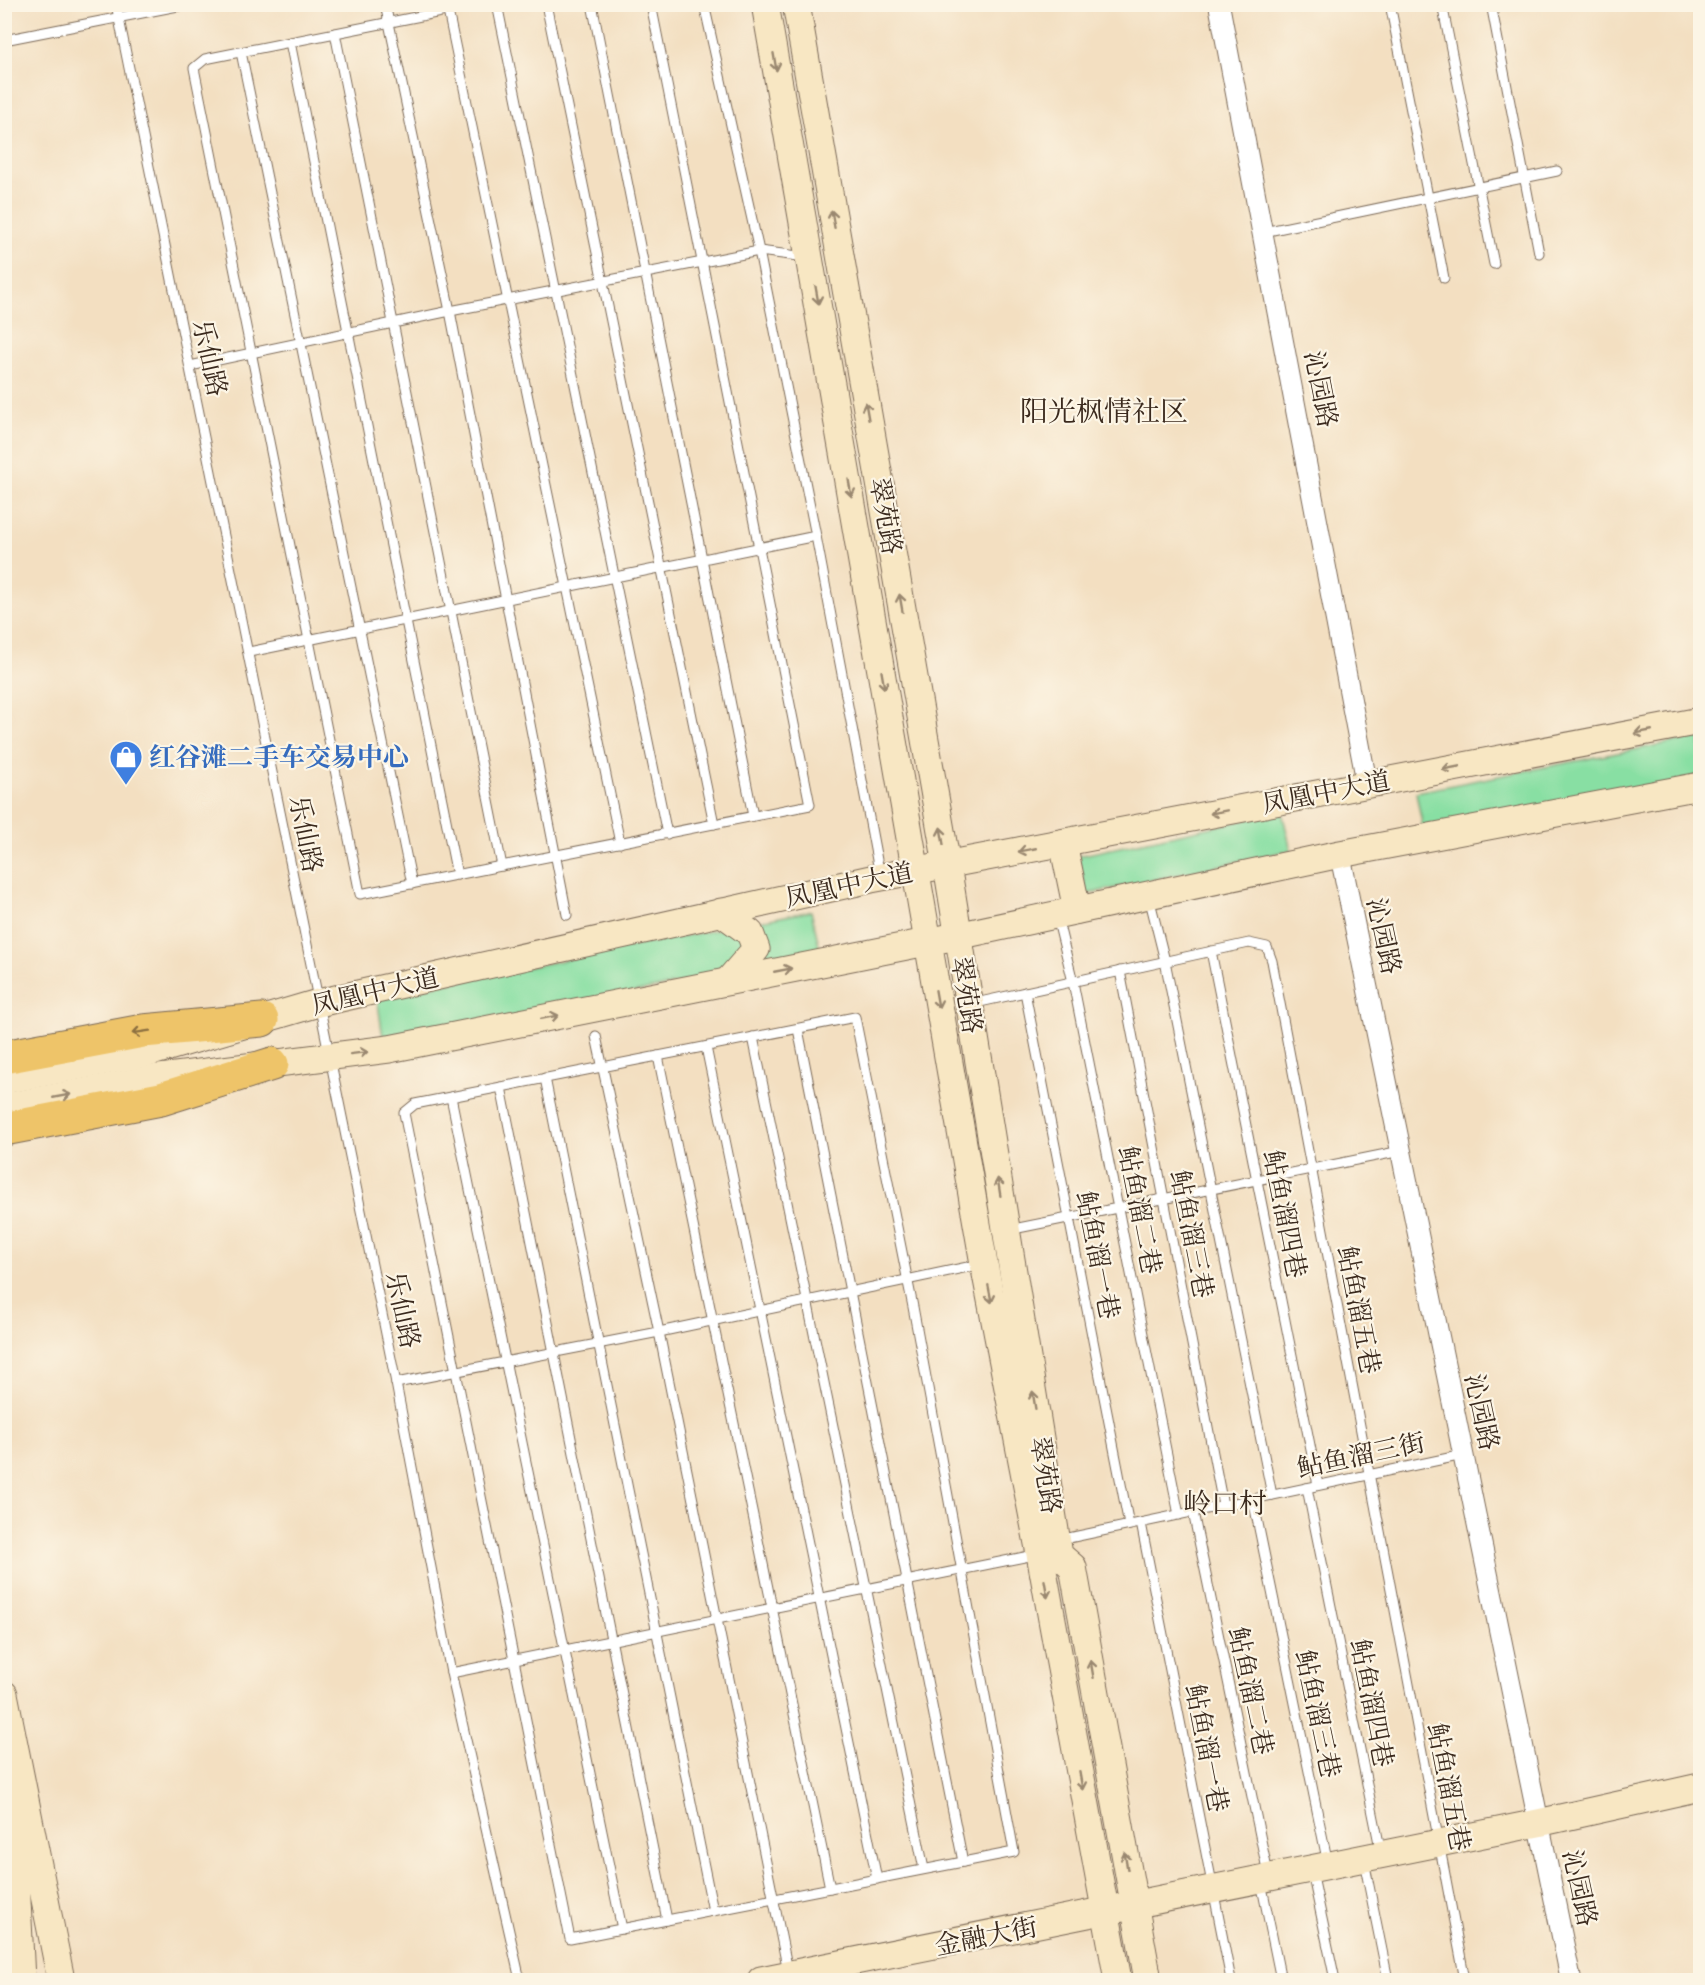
<svg xmlns="http://www.w3.org/2000/svg" width="1705" height="1985" font-family="Cardo,'Noto Serif SC',serif">
	<style>
		.park { fill: #88dfa3; stroke: #628460; stroke-width: 1.5 }
		.lines { fill: none; stroke-linecap: round; stroke-linejoin: round }
		.lane-casing { stroke: #7b6957; stroke-width: 11 }
		.street-casing { stroke: #7b6957; stroke-width: 22 }
		.secondary-casing { stroke: #7b6957; stroke-width: 29 }
		.highway-casing { stroke: #7b6957; stroke-width: 35 }
		.lane { stroke: #fff; stroke-width: 9 }
		.street { stroke: #fff; stroke-width: 20 }
		.secondary { stroke: #f8e7c3; stroke-width: 27 }
		.highway { stroke: #eec469; stroke-width: 33 }
		.oneway { stroke: #9a8870 }
		.oneway2 { stroke: #8c6f40 }
		.labels { text-anchor: middle; stroke-width: 4.5; stroke-linejoin: round; paint-order: stroke }
		.street-label { font-size: 26px; fill: #3b2a1e; stroke: #fcf5e5 }
		.shop-label { font-size: 26px; font-weight: bold; fill: #366cbe; stroke: #fcf5e5; text-anchor: start }
		.quarter-label { font-size: 28px; fill: #3b2a1e; stroke: #fcf5e5 }
	</style>
	<rect width="100%" height="100%" fill="#fcf5e5"/>
	<filter id="ink" filterUnits="userSpaceOnUse"><feTurbulence type="fractalNoise" baseFrequency=".0167" numOctaves="2"/><feDisplacementMap in="SourceGraphic" scale="12" xChannelSelector="R" yChannelSelector="G"/><feConvolveMatrix kernelMatrix="1 2 1 2 8 2 1 2 1" color-interpolation-filters="sRGB"/></filter>
	<filter id="wash" filterUnits="userSpaceOnUse"><feTurbulence type="fractalNoise" baseFrequency=".008" numOctaves="4" result="noise"/><feDisplacementMap in="SourceGraphic" scale="24" xChannelSelector="R" yChannelSelector="G"/><feGaussianBlur stdDeviation="1.35" result="paint"/><feColorMatrix in="noise" values="0 0 0 0 0 0 0 0 0 0 0 0 0 0 0 0 0 1.4 0 .05"/><feComposite in="paint" operator="in"/></filter>
	<g filter="url(#wash)">
		<rect width="100%" height="100%" fill="#f3dfc1"/>
		<g class="park">
			<path d="M 1700,737 L 1700,780 L 1424,834 L 1416,792 Z"/>
			<path d="M 1282,812 L 1291,850 L 1087,894 L 1078,856 Z"/>
			<path d="M 811,911 L 821,954 L 384,1044 L 377,997 Z"/>
		</g>
	</g>
	<g filter="url(#ink)">
		<g class="lines">
			<g class="lane-casing">
				<g id="lane">
					<path d="M 116,4 L 396,1383 L 451,1673"/>
					<path d="M 385,4 L 450,311 L 567,915"/>
					<path d="M 481,4 L 205,59 L 194,68 L 360,894 L 810,805 L 651,4"/>
					<path d="M 497,4 L 667,834"/>
					<path d="M 546,4 L 714,824"/>
					<path d="M 592,4 L 753,816"/>
					<path d="M 704,4 L 759,251 L 816,536 L 880,876"/>
					<path d="M 1390,4 L 1444,278"/>
					<path d="M 1442,4 L 1494,264"/>
					<path d="M 1491,4 L 1539,253"/>
					<path d="M 448,11 L 620,843"/>
					<path d="M 335,33 L 502,866"/>
					<path d="M 4,40 L 188,4"/>
					<path d="M 290,42 L 457,875"/>
					<path d="M 241,52 L 412,884"/>
					<path d="M 1263,232 L 1557,171"/>
					<path d="M 190,366 L 450,311 L 759,251 L 806,257"/>
					<path d="M 249,652 L 816,536"/>
					<path d="M 1149,897 L 1165,961 L 1272,1495"/>
					<path d="M 1057,917 L 1073,982 L 1179,1515"/>
					<path d="M 1211,951 L 1318,1485"/>
					<path d="M 1120,971 L 1223,1505"/>
					<path d="M 1025,992 L 1129,1525"/>
					<path d="M 971,1004 L 1249,943 L 1267,947 L 1272,961 L 1465,1980"/>
					<path d="M 855,1017 L 913,1307 L 1014,1852 L 570,1939 L 404,1113 L 415,1104 Z"/>
					<path d="M 798,1029 L 963,1862"/>
					<path d="M 596,1036 L 659,1332 L 788,1971"/>
					<path d="M 753,1037 L 924,1869"/>
					<path d="M 706,1047 L 877,1879"/>
					<path d="M 658,1056 L 830,1888"/>
					<path d="M 545,1078 L 713,1911"/>
					<path d="M 501,1087 L 667,1920"/>
					<path d="M 451,1097 L 622,1929"/>
					<path d="M 1008,1230 L 1401,1151"/>
					<path d="M 396,1383 L 659,1332 L 982,1264"/>
					<path d="M 1307,1488 L 1381,1853"/>
					<path d="M 1253,1499 L 1328,1864"/>
					<path d="M 1193,1512 L 1268,1874"/>
					<path d="M 1141,1523 L 1231,1980"/>
					<path d="M 1059,1540 L 1463,1455"/>
					<path d="M 1364,1861 L 1388,1980"/>
					<path d="M 1312,1872 L 1335,1980"/>
					<path d="M 1261,1882 L 1281,1980"/>
					<path d="M 520,1980 L 451,1673 L 1039,1554"/>
				</g>
			</g>
			<g class="street-casing">
				<g id="street">
					<path d="M 1219,4 L 1367,784"/>
					<path d="M 1340,854 L 1571,1980"/>
				</g>
			</g>
			<g class="secondary-casing">
				<g id="secondary">
					<path d="M 765,4 L 984,1264 L 1040,1554 L 1118,1980"/>
					<path d="M 796,4 L 947,865 L 1059,1555 L 1073,1567 L 1148,1980"/>
					<path d="M 1063,843 L 1077,910"/>
					<path d="M 721,912 L 750,933 L 756,949 L 728,981"/>
					<path d="M 4,1080 L 148,1053 L 318,1003 L 871,879 L 1700,721"/>
					<path d="M 4,1107 L 152,1079 L 389,1049 L 957,936 L 1340,854 L 1700,786"/>
					<path d="M 4,1694 L 61,1980"/>
					<path d="M 12,1801 L 21,1980"/>
					<path d="M 761,1980 L 1538,1823 L 1700,1787"/>
				</g>
			</g>
			<g class="highway-casing">
				<g id="highway">
					<path d="M 4,1057 L 143,1031 L 262,1020"/>
					<path d="M 4,1129 L 161,1099 L 272,1064"/>
				</g>
			</g>
			<use href="#lane" class="lane"/>
			<use href="#street" class="street"/>
			<use href="#secondary" class="secondary"/>
			<use href="#highway" class="highway"/>
		</g>
		<defs><path id="oneway-shaft" d="M-6 0H5M1.5-3L5.5 0L1.5 3" fill="none" stroke-width="1.6" stroke-linecap="round" stroke-linejoin="round" transform="scale(1.5)"/></defs>
		<g class="oneway">
			<use href="#oneway-shaft" transform="translate(775 62) rotate(80)"/>
			<use href="#oneway-shaft" transform="translate(833 219) rotate(-100)"/>
			<use href="#oneway-shaft" transform="translate(817 295) rotate(80)"/>
			<use href="#oneway-shaft" transform="translate(867 411) rotate(-100)"/>
			<use href="#oneway-shaft" transform="translate(850 488) rotate(80)"/>
			<use href="#oneway-shaft" transform="translate(901 603) rotate(-100)"/>
			<use href="#oneway-shaft" transform="translate(883 680) rotate(80)"/>
			<use href="#oneway-shaft" transform="translate(1643 732) rotate(169)"/>
			<use href="#oneway-shaft" transform="translate(1451 768) rotate(169)"/>
			<use href="#oneway-shaft" transform="translate(1219 812) rotate(169)"/>
			<use href="#oneway-shaft" transform="translate(942 836) rotate(-100)"/>
			<use href="#oneway-shaft" transform="translate(1027 850) rotate(169)"/>
			<use href="#oneway-shaft" transform="translate(783 970) rotate(-11)"/>
			<use href="#oneway-shaft" transform="translate(937 999) rotate(80)"/>
			<use href="#oneway-shaft" transform="translate(550 1017) rotate(-11)"/>
			<use href="#oneway-shaft" transform="translate(359 1053) rotate(-7)"/>
			<use href="#oneway-shaft" transform="translate(62 1096) rotate(-11)"/>
			<use href="#oneway-shaft" transform="translate(999 1187) rotate(-99)"/>
			<use href="#oneway-shaft" transform="translate(990 1294) rotate(79)"/>
			<use href="#oneway-shaft" transform="translate(1034 1400) rotate(-99)"/>
			<use href="#oneway-shaft" transform="translate(1046 1589) rotate(80)"/>
			<use href="#oneway-shaft" transform="translate(1092 1669) rotate(-100)"/>
			<use href="#oneway-shaft" transform="translate(1081 1781) rotate(80)"/>
			<use href="#oneway-shaft" transform="translate(1126 1861) rotate(-100)"/>
		</g>
		<use class="oneway2" href="#oneway-shaft" transform="translate(141 1032) rotate(171)"/>
	</g>
	<defs>
		<g id="shop-pin" transform="scale(1.725)"><path d="M0 17L-7.5 6A9.5 9.5 0 1 1 7.5 6Z" fill="#3f7fe0" stroke="#fcf5e5"/><path d="M-5-2.5h2.3a2.7 3.5 0 0 1 5.4 0H5L5.5 6h-11ZM-1.5-2.5h3a1.5 2.3 0 0 0-3 0Z" fill="#fff"/></g>
	</defs>
	<g fill-rule="evenodd">
		<use href="#shop-pin" x="126" y="757"/>
	</g>
	<g class="labels">
		<g class="street-label">
			<text transform="translate(210 358) rotate(78)" y="9">乐仙路</text>
			<text transform="translate(1321 389) rotate(79)" y="9">沁园路</text>
			<text transform="translate(886 516) rotate(80)" y="9">翠苑路</text>
			<text transform="translate(1326 792) rotate(-11)" y="9">凤凰中大道</text>
			<text transform="translate(306 834) rotate(79)" y="9">乐仙路</text>
			<text transform="translate(849 885) rotate(-12)" y="9">凤凰中大道</text>
			<text transform="translate(1384 936) rotate(78)" y="9">沁园路</text>
			<text transform="translate(375 991) rotate(-13)" y="9">凤凰中大道</text>
			<text transform="translate(967 995) rotate(81)" y="9">翠苑路</text>
			<text transform="translate(1140 1210) rotate(79)" y="9">鲇鱼溜二巷</text>
			<text transform="translate(1285 1214) rotate(79)" y="9">鲇鱼溜四巷</text>
			<text transform="translate(1192 1234) rotate(79)" y="9">鲇鱼溜三巷</text>
			<text transform="translate(1098 1255) rotate(79)" y="9">鲇鱼溜一巷</text>
			<text transform="translate(403 1310) rotate(78)" y="9">乐仙路</text>
			<text transform="translate(1359 1310) rotate(79)" y="9">鲇鱼溜五巷</text>
			<text transform="translate(1482 1412) rotate(78)" y="9">沁园路</text>
			<text transform="translate(1361 1455) rotate(-12)" y="9">鲇鱼溜三街</text>
			<text transform="translate(1046 1475) rotate(81)" y="9">翠苑路</text>
			<text transform="translate(1251 1691) rotate(78)" y="9">鲇鱼溜二巷</text>
			<text transform="translate(1372 1703) rotate(79)" y="9">鲇鱼溜四巷</text>
			<text transform="translate(1318 1714) rotate(78)" y="9">鲇鱼溜三巷</text>
			<text transform="translate(1207 1748) rotate(79)" y="9">鲇鱼溜一巷</text>
			<text transform="translate(1449 1787) rotate(79)" y="9">鲇鱼溜五巷</text>
			<text transform="translate(1580 1888) rotate(78)" y="9">沁园路</text>
			<text transform="translate(986 1936) rotate(-11)" y="9">金融大街</text>
		</g>
		<g class="shop-label">
			<text x="149" y="766">红谷滩二手车交易中心</text>
		</g>
		<g class="quarter-label">
			<text x="1104" y="421">阳光枫情社区</text>
			<text x="1225" y="1513">岭口村</text>
		</g>
	</g>
	<rect width="1705" height="1985" fill="none" stroke="#fcf5e5" stroke-width="24"/>
</svg>
